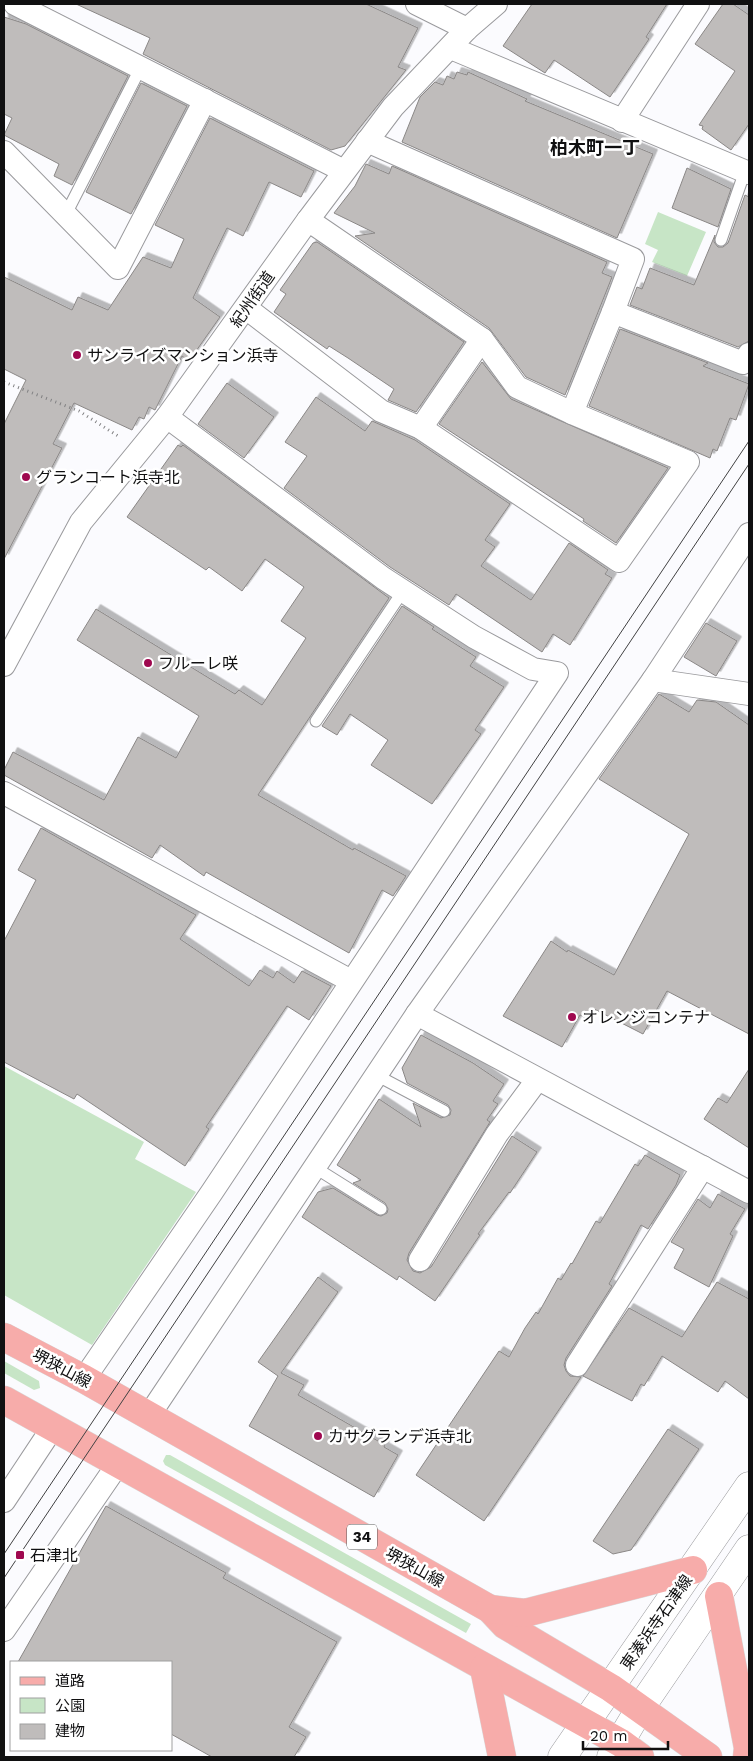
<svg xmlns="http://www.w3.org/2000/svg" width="753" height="1761" font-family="'Work Sans','Noto Sans JP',sans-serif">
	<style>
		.green { fill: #c7e5c6 }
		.building { fill: #bfbcbb; stroke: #8a8786; filter: url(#shadow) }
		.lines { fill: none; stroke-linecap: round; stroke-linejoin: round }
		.service-casing { stroke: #9a9a9d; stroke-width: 13 }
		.minor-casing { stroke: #9a9a9d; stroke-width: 24 }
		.tertiary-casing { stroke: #9a9a9d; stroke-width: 29 }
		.primary-casing { stroke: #d9d9d9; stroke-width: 29 }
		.path { stroke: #808082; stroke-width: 3; stroke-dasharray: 1 4; stroke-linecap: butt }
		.service { stroke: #fff; stroke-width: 11 }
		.minor { stroke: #fff; stroke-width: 22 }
		.tertiary { stroke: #fff; stroke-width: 28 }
		.primary { stroke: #f7acaa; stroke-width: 28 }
		.tram { stroke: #414142; stroke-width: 1 }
		.poi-dot { fill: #9f084f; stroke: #fff; stroke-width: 2 }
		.labels { text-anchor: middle; stroke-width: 5; stroke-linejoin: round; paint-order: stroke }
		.shield { fill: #fff; stroke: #585858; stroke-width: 1 }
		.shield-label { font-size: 15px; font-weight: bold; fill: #101011 }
		.street-label { font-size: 16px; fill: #101011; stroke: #fff }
		.poi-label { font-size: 16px; fill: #101011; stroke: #fff; text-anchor: start }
		.neighbourhood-label { font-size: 18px; font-weight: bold; fill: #101011; stroke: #fff }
	</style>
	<defs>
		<filter id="shadow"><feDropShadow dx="4.5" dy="-4.5" stdDeviation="0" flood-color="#0004"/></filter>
	</defs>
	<rect width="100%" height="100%" fill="#fbfbfe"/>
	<g class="green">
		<path d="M 658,212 L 706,232 L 687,276 L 652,262 L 658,250 L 645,244 Z"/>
		<path d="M 4,1066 L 144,1142 L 135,1159 L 196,1192 L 92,1345 L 4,1295 Z"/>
		<path d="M 4,1361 L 39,1381 L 40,1388 L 34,1390 L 4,1373 Z"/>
		<path d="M 166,1455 L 170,1455 L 471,1624 L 466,1633 L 165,1465 L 163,1461 Z"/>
	</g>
	<g class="building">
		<path d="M 76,4 L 366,4 L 418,28 L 398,67 L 406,70 L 345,146 L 331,150 L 143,54 L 150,38 Z"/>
		<path d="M 532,4 L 667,4 L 646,37 L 649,39 L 610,97 L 554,60 L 545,73 L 503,46 Z"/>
		<path d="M 723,4 L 733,4 L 749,15 L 749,124 L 731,150 L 702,129 L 703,126 L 699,125 L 735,71 L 695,44 Z"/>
		<path d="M 4,17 L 26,24 L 128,76 L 72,185 L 54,176 L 59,164 L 4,135 L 12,118 L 4,114 Z"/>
		<path d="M 457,72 L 467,75 L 468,72 L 527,99 L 525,101 L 653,154 L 617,238 L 402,142 L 420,97 L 435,82 L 443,85 L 447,76 L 454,79 Z"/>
		<path d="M 141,83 L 187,106 L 131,214 L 86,192 Z"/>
		<path d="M 210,118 L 314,171 L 301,197 L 269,182 L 243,236 L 227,228 L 193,298 L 220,317 L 189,361 L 182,356 L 155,410 L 149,407 L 144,419 L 139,417 L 132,430 L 74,403 L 53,444 L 62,448 L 4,559 L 4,424 L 26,380 L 4,369 L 4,277 L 72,310 L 78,297 L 108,310 L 143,257 L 171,268 L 184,239 L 155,225 Z"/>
		<path d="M 366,164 L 389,174 L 392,166 L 607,262 L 602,273 L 612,277 L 565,395 L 526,377 L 489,328 L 355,236 L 375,233 L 334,213 L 355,186 Z"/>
		<path d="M 687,168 L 731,189 L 718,227 L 672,208 Z"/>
		<path d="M 745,195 L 749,197 L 749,341 L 738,347 L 630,305 L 637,287 L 642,289 L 650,268 L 694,285 L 715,235 L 714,242 L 718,247 L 723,247 L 728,243 Z"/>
		<path d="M 317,242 L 464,342 L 416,412 L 388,400 L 394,389 L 348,358 L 329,346 L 327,349 L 274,312 L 286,294 L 280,290 L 313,243 Z"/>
		<path d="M 620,329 L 708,363 L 703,366 L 749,384 L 736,420 L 730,418 L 717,451 L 713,449 L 710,458 L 589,406 Z"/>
		<path d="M 482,362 L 511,399 L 668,468 L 616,543 L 583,521 L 584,519 L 439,424 Z"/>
		<path d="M 227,383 L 274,417 L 244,458 L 198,424 Z"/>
		<path d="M 316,397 L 365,431 L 372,421 L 415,440 L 510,504 L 485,540 L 495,547 L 481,566 L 531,600 L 569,543 L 608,570 L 605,574 L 612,578 L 570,645 L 553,634 L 542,652 L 456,594 L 449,605 L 390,567 L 284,488 L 307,456 L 285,442 Z"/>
		<path d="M 178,445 L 181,447 L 183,445 L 389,598 L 258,795 L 353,850 L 354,848 L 406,876 L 393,896 L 382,890 L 349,953 L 206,872 L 204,876 L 160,845 L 152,858 L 4,775 L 4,770 L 13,752 L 104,800 L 138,737 L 176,758 L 199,716 L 77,640 L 96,609 L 235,694 L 239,690 L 262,705 L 306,638 L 281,621 L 304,587 L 265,559 L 242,591 L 209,567 L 206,570 L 127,517 Z"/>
		<path d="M 402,606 L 434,627 L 432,629 L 476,657 L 470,666 L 504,687 L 475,730 L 481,734 L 432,804 L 371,765 L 388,740 L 350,714 L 337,735 L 322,726 Z"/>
		<path d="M 706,623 L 737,641 L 716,676 L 684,657 Z"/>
		<path d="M 659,694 L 689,712 L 697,700 L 716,702 L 749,725 L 749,1034 L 667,991 L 643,1034 L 594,1009 L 588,1019 L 580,1015 L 562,1047 L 503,1016 L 551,941 L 567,952 L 568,950 L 614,975 L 689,834 L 599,779 Z"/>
		<path d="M 41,828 L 196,915 L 180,939 L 249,986 L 260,970 L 273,978 L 277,971 L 294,983 L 302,971 L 331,986 L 309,1020 L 287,1006 L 206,1127 L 209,1129 L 185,1166 L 77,1094 L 74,1099 L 4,1062 L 4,941 L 36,880 L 18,870 Z"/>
		<path d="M 421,1035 L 473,1063 L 504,1084 L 493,1101 L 498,1104 L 487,1120 L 490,1122 L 409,1253 L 407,1260 L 413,1271 L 420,1273 L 431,1267 L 512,1136 L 537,1152 L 510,1193 L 509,1192 L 478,1234 L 480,1235 L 435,1301 L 399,1276 L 397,1280 L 302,1217 L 318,1192 L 333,1188 L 377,1215 L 381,1216 L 387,1213 L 388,1209 L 385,1203 L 353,1183 L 361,1180 L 337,1165 L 379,1099 L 421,1127 L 413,1103 L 441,1118 L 450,1115 L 451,1110 L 448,1105 L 407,1083 L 402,1068 Z"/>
		<path d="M 749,1069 L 749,1148 L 704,1119 L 718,1098 L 727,1103 Z"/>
		<path d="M 645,1155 L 680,1175 L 676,1185 L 648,1229 L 641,1225 L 609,1284 L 612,1286 L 566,1358 L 564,1365 L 566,1371 L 570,1376 L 581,1377 L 484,1521 L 416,1475 L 499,1351 L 509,1357 L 525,1328 L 536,1312 L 538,1314 L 558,1278 L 561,1280 L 571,1263 L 572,1264 L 596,1221 L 600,1223 L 635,1164 L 638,1166 Z"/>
		<path d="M 718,1194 L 745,1209 L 730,1234 L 733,1236 L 709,1287 L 674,1268 L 684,1249 L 671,1242 L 698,1199 L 710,1208 Z"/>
		<path d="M 318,1277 L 338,1292 L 281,1373 L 304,1385 L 298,1395 L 385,1445 L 384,1447 L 398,1455 L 374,1497 L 249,1426 L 278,1376 L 258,1362 Z"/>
		<path d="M 717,1282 L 749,1299 L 749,1399 L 725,1381 L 718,1392 L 662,1356 L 644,1386 L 641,1384 L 632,1401 L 583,1376 L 629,1308 L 682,1337 Z"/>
		<path d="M 668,1429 L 699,1449 L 631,1550 L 613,1554 L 593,1541 Z"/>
		<path d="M 106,1506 L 226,1573 L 223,1578 L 337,1642 L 289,1727 L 306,1737 L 294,1757 L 212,1757 L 171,1734 L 171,1662 L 18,1662 Z"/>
	</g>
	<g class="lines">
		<g class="service-casing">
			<g id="service">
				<path d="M 66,214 L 141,67"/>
				<path d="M 721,240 L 745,171"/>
				<path d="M 316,721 L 403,591"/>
				<path d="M 376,1075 L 444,1111"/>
				<path d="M 314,1167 L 381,1209"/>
			</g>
		</g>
		<g class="minor-casing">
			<g id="minor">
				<path d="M 15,4 L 344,171"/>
				<path d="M 417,4 L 467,29"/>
				<path d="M 451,48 L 749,173"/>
				<path d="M 622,121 L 698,4"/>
				<path d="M 367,141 L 633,259 L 613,312"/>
				<path d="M 4,152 L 118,268 L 205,100"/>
				<path d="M 308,220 L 482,339 L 517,387 L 572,413 L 613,312 L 743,363 L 749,354"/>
				<path d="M 246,308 L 381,411 L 421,428 L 619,561 L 688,462 L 572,413"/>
				<path d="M 421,428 L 482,339"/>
				<path d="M 4,665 L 81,522 L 167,417 L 308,220 L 393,107 L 467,29 L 496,4"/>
				<path d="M 653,680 L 749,694"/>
				<path d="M 4,793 L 351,981"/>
				<path d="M 417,1014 L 749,1192"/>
				<path d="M 420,1260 L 497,1134 L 537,1080"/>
				<path d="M 577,1365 L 703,1167"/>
				<path d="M 84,1379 L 212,1192 L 557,673 L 533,669 L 474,637 L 383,578 L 167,417"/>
				<path d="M 148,1417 L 417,1014 L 653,680 L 749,534"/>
				<path d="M 4,1501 L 53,1427"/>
				<path d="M 4,1630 L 118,1464"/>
			</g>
		</g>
		<g class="tertiary-casing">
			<g id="tertiary">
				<path d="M 562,1757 L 749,1486"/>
				<path d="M 611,1757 L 639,1710 L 749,1549"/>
			</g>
		</g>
		<g class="primary-casing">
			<g id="primary">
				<path d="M 4,1337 L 84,1379 L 490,1609 L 505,1625 L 611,1688 L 708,1757"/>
				<path d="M 4,1400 L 621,1743 L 640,1757"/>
				<path d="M 719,1596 L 748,1748 L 747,1757"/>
				<path d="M 490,1609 L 525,1613 L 693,1570"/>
				<path d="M 484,1668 L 502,1757"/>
			</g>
		</g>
		<path class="path" d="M 4,382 L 79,411 L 118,436"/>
		<use href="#service" class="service"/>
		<use href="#minor" class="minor"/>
		<use href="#tertiary" class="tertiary"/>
		<use href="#primary" class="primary"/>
		<g class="tram">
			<path d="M 4,1554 L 749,441"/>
			<path d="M 4,1578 L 749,464"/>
		</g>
	</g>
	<g class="poi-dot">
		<circle cx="77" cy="355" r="5"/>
		<circle cx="26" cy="477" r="5"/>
		<circle cx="148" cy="663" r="5"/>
		<circle cx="572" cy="1017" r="5"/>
		<circle cx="318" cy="1436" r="5"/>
		<rect x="15" y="1550" width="10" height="10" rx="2.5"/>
	</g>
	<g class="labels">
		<rect class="shield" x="347" y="1524.5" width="30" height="25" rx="4"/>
		<g class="shield-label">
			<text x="362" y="1542">34</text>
		</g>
		<g class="street-label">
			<text transform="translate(252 299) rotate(-55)" y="6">紀州街道</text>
			<text transform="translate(62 1368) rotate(28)" y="6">堺狭山線</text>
			<text transform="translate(415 1567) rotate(29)" y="6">堺狭山線</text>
			<text transform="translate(656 1622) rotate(-55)" y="6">東湊浜寺石津線</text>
		</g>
		<g class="poi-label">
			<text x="87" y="361">サンライズマンション浜寺</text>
			<text x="36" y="483">グランコート浜寺北</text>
			<text x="158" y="669">フルーレ咲</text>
			<text x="582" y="1023">オレンジコンテナ</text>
			<text x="328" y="1442">カサグランデ浜寺北</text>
			<text x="30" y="1561">石津北</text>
		</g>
		<g class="neighbourhood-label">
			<text x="595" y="154">柏木町一丁</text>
		</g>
	</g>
	<rect width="753" height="1761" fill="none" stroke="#101011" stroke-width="10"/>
	<rect x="10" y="1661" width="162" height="90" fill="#ffffff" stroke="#9f9fa0"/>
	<rect x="20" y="1677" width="25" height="8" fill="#f7acaa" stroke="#9f9fa0"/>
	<text x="55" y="1686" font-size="15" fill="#101011">道路</text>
	<rect x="20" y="1698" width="25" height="15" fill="#c7e5c6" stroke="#9f9fa0"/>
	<text x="55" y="1711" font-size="15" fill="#101011">公園</text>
	<rect x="20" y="1724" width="25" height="15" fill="#bfbcbb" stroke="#9f9fa0"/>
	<text x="55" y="1736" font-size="15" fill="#101011">建物</text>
	<path d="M583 1741v8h85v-8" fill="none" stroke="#101011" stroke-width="2.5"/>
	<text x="590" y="1741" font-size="15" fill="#101011" stroke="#ffffff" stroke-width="4" paint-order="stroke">20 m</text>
</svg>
